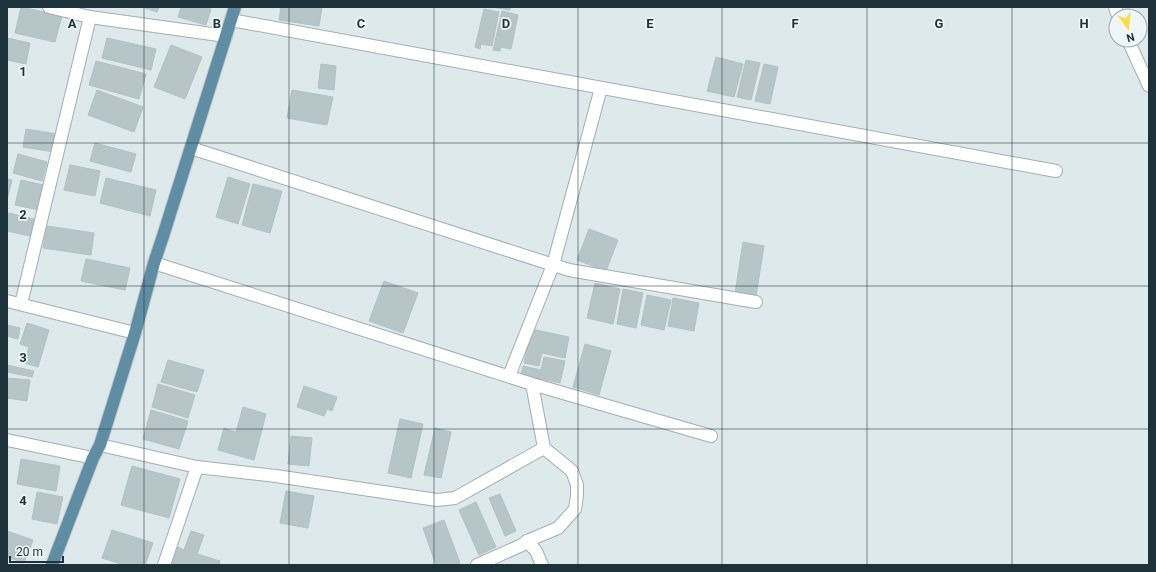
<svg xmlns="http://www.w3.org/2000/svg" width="1156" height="572" font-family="Roboto,sans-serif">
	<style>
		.building { fill: #b6c5c8; stroke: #b0c1c4 }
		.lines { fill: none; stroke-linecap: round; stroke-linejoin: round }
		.street-casing { stroke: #a1aeb3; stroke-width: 14 }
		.primary-casing { stroke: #c0c6c8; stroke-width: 14 }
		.street { stroke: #fff; stroke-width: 12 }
		.primary { stroke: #5f8da3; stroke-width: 12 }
		.grid { fill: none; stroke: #1e323b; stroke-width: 1; stroke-opacity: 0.55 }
		.grid-label { font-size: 13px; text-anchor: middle; font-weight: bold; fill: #1e323b; stroke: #eef6f7; stroke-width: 3.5; stroke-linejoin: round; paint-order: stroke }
	</style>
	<rect width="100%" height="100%" fill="#dee9eb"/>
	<g class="building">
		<path d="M 21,7 L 62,16 L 55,42 L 15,33 Z"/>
		<path d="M 142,7 L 159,7 L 157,12 Z"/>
		<path d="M 181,7 L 203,7 L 211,9 L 206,25 L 178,17 Z"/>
		<path d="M 281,7 L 322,7 L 319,26 L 279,20 Z"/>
		<path d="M 492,7 L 511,7 L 510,10 Z"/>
		<path d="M 484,9 L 499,12 L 492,46 L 481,44 L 480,49 L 475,47 Z"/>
		<path d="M 502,11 L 518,15 L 511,49 L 501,47 L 500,51 L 493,50 Z"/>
		<path d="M 7,38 L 30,43 L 26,64 L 7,60 Z"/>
		<path d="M 107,38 L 156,49 L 151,70 L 102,58 Z"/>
		<path d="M 171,45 L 202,57 L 185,99 L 154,87 Z"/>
		<path d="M 716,57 L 743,64 L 734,97 L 707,91 Z"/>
		<path d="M 746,60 L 760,63 L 751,100 L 737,97 Z"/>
		<path d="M 96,61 L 146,74 L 139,99 L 89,85 Z"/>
		<path d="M 321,64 L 336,66 L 334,90 L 318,88 Z"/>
		<path d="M 764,64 L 778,67 L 770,104 L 755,101 Z"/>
		<path d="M 97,90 L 143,107 L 134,132 L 88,115 Z"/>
		<path d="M 292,90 L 333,97 L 327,125 L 287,118 Z"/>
		<path d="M 26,129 L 57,134 L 54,152 L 23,147 Z"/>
		<path d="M 95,143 L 136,154 L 131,172 L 90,161 Z"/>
		<path d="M 18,154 L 47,162 L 42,181 L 13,173 Z"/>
		<path d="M 70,165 L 100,171 L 95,196 L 64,190 Z"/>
		<path d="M 228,177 L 250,184 L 238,224 L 216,217 Z"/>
		<path d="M 106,178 L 156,190 L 150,216 L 100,203 Z"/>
		<path d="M 7,179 L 12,180 L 7,200 Z"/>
		<path d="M 21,180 L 44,185 L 39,210 L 15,205 Z"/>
		<path d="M 253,184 L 282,191 L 270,233 L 242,225 Z"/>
		<path d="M 9,213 L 34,219 L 30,236 L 7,231 L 7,223 Z"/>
		<path d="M 47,226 L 94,233 L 91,255 L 43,248 Z"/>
		<path d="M 589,229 L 618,240 L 606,271 L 577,260 Z"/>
		<path d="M 743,242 L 764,246 L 756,296 L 735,293 Z"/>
		<path d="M 86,259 L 130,268 L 125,290 L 81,281 Z"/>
		<path d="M 384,281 L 418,293 L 403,333 L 369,321 Z"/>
		<path d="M 595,283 L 620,289 L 613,324 L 587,318 Z"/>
		<path d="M 623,289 L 643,293 L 636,328 L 617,324 Z"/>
		<path d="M 647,295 L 671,300 L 664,330 L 641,325 Z"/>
		<path d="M 673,298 L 699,303 L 694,331 L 668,326 Z"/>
		<path d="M 27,323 L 49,330 L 38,367 L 24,363 L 29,347 L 20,344 Z"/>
		<path d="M 7,325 L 20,328 L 18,339 L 7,336 Z"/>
		<path d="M 531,329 L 569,337 L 565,358 L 542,353 L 539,366 L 524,363 Z"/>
		<path d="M 585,344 L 611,351 L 599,395 L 573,387 Z"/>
		<path d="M 544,357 L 565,361 L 560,383 L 521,375 L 523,366 L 541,370 Z"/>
		<path d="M 168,360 L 204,370 L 197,392 L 161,382 Z"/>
		<path d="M 7,365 L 34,371 L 32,377 L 7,372 Z"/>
		<path d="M 7,378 L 30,380 L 27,401 L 7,398 Z"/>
		<path d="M 158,384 L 195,395 L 188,418 L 152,407 Z"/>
		<path d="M 304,386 L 337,397 L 332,411 L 327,409 L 324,416 L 297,407 Z"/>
		<path d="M 243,407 L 266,414 L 254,460 L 218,450 L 224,428 L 236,432 Z"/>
		<path d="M 151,410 L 188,421 L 179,449 L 143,439 Z"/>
		<path d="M 400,419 L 423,424 L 411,478 L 388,473 Z"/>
		<path d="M 435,428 L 451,432 L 441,478 L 424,475 Z"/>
		<path d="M 291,436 L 312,438 L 309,466 L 288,464 Z"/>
		<path d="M 21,459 L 60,466 L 56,491 L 17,484 Z"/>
		<path d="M 132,466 L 180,479 L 169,518 L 121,505 Z"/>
		<path d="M 286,491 L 314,496 L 308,528 L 280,523 Z"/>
		<path d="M 37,492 L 63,497 L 57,524 L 32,519 Z"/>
		<path d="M 500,494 L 516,531 L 505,536 L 489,498 Z"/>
		<path d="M 476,502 L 496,547 L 479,555 L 459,510 Z"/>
		<path d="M 444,520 L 460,563 L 456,565 L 436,565 L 423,528 Z"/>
		<path d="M 112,530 L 153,543 L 145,565 L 124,565 L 102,558 Z"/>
		<path d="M 7,531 L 33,540 L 24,563 L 7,557 Z"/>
		<path d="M 191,531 L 204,535 L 197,554 L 220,561 L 219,565 L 172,565 L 178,547 L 184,550 Z"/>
	</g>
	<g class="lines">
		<g class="street-casing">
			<g id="street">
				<path d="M 49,7 L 90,17 L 226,36"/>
				<path d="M 1115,7 L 1118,16"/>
				<path d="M 231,20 L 1056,171"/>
				<path d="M 1128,40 L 1149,86"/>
				<path d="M 191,148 L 569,270 L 756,302"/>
				<path d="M 154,263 L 532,384 L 711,436"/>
				<path d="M 7,301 L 135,333"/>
				<path d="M 21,304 L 90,17"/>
				<path d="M 509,376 L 553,265 L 601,88"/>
				<path d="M 7,440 L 93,458"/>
				<path d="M 100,445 L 197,467 L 276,476 L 437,500 L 455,498 L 544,448"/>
				<path d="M 527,541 L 558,528 L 575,509 L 577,496 L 577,485 L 572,471 L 544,448 L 532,384"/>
				<path d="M 164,565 L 197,467"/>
				<path d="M 477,565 L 522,545 L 527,541 L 536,551 L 542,565"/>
			</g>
		</g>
		<g class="primary-casing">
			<path id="primary" d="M 52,565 L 93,458 L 100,445 L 135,333 L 154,263 L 163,236 L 235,7"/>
		</g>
		<use href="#street" class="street"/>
		<use href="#primary" class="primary"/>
	</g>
	<path class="grid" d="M 144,7 L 144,565M 289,7 L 289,565M 434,7 L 434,565M 578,7 L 578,565M 722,7 L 722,565M 867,7 L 867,565M 1012,7 L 1012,565M 7,143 L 1149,143M 7,286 L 1149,286M 7,429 L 1149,429"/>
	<g class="grid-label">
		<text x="72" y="28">A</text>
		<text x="217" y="28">B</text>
		<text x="361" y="28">C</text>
		<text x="506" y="28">D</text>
		<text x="650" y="28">E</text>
		<text x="795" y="28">F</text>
		<text x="939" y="28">G</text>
		<text x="1084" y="28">H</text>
		<text x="23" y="76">1</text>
		<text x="23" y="219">2</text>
		<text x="23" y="362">3</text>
		<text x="23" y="505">4</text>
	</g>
	<rect width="1156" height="572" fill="none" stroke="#1e323b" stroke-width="16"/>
	<g transform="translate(1128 28) rotate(165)"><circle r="19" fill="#eef6f7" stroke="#9ba8ac"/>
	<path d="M0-3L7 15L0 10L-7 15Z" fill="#fbdd4b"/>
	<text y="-6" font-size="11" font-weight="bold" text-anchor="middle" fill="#1e323b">N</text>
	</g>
	<path d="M10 556v6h53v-6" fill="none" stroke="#1e323b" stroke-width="2"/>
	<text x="16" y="556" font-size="12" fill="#1e323b" stroke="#eef6f7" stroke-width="3" paint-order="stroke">20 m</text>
</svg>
